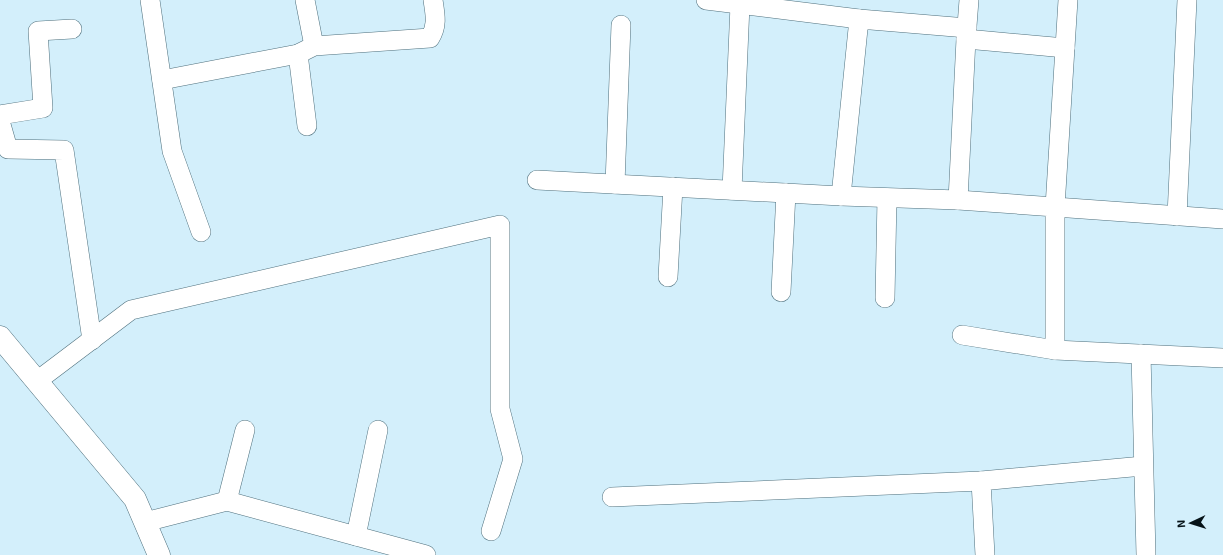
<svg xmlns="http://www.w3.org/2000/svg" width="1223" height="555" font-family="'Exo 2',sans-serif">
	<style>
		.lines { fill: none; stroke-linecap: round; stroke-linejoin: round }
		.minor-casing { stroke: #4f707d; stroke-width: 20 }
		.tertiary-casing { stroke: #4f707d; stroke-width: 23 }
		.minor { stroke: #fff; stroke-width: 19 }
		.tertiary { stroke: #fff; stroke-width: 22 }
	</style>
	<rect width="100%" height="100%" fill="#d3effb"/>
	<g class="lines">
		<g class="minor-casing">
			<g id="minor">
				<path d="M 150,0 L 172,151 L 201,232"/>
				<path d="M 305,0 L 314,46"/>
				<path d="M 706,0 L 859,19"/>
				<path d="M 969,0 L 966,39 L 1065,48"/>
				<path d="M 1068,0 L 1055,207 L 1223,219"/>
				<path d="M 298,54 L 307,126"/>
				<path d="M 162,80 L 298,54 L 314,46 L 430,38 C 438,25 435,14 433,0"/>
				<path d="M 0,115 L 43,108 L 38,31 L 72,29"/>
				<path d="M 0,121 L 8,149 L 64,150 L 92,340"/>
				<path d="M 537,180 L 841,196 L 958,200 L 1055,207 L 1055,350 L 1223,358"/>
				<path d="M 615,184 L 621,25"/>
				<path d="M 732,190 L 740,5"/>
				<path d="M 841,196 L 859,19 L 967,28"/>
				<path d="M 958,200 L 966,39"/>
				<path d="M 1177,216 L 1187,0"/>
				<path d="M 668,277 L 673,187"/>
				<path d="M 781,292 L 786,193"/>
				<path d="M 885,298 L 887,198"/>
				<path d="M 962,335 L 1055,350"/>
				<path d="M 1141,354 L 1146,555"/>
				<path d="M 37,381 L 131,310 L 500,225 L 500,409 L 513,459 L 491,531"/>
				<path d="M 612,497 L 981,481"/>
				<path d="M 227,501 L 245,430"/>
				<path d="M 145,522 L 227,501 L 426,555"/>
				<path d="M 356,536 L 378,430"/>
				<path d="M 985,555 L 981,481 L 1143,466"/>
			</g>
		</g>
		<g class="tertiary-casing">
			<path id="tertiary" d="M 0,337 L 135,499 L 159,555"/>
		</g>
		<use href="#minor" class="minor"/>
		<use href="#tertiary" class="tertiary"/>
	</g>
	<g transform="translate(1191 523) rotate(266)" stroke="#d3effb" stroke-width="3" paint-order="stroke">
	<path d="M0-3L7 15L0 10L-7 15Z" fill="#061318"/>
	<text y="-6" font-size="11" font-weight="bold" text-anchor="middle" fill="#061318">N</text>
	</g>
</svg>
